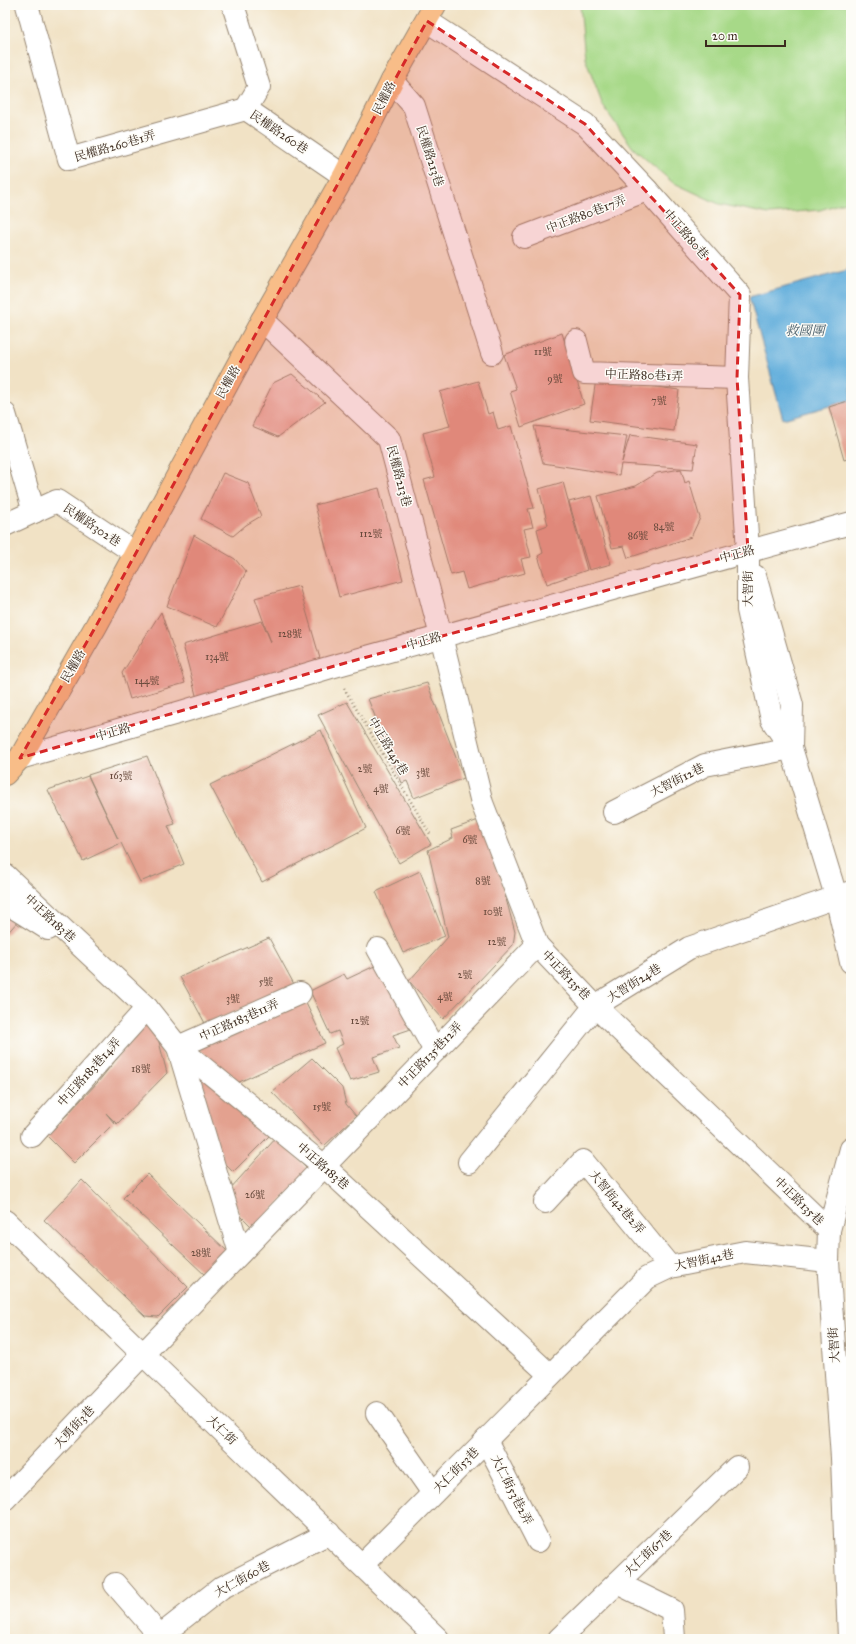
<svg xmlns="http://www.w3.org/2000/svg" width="856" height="1644" font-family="'IM FELL Great Primer','Noto Serif TC',serif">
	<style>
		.green { fill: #a7d988; stroke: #718253 }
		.water { fill: #63afdc; stroke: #4f6c7d }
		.building { fill: #e3a18f }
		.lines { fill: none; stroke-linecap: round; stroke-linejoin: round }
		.minor-casing { stroke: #968672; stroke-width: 24 }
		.major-casing { stroke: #968672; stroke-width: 24 }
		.path { stroke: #968672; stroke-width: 2.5; stroke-dasharray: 1 3; stroke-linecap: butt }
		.minor { stroke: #fff; stroke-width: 22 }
		.major { stroke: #f8bd88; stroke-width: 22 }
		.marked { fill: #d62828; fill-opacity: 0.2; stroke: #d62828; stroke-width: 3; stroke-dasharray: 8 5; stroke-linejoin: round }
		.labels { text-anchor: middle; stroke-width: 3; stroke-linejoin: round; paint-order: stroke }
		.number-label { font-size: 10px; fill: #65483a }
		.street-label { font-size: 12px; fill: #3b2a1e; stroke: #fdfcf7 }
		.water-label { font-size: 13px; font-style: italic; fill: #4b5f6a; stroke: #fdfcf7 }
	</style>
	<rect width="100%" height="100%" fill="#fdfcf7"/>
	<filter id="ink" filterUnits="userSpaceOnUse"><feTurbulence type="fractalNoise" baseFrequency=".025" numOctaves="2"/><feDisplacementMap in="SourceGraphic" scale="8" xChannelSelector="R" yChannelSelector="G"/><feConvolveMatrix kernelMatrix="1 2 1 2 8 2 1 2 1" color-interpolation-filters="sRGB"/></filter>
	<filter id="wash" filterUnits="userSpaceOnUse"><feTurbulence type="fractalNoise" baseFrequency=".012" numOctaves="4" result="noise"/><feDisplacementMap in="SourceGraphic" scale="16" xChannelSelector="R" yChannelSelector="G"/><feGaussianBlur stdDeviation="0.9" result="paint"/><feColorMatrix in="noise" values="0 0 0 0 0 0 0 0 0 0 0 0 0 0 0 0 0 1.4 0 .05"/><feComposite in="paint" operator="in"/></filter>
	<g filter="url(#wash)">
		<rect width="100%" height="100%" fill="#f1e2c5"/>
		<path class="green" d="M 580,5 L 851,5 L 851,200 L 820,210 L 769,214 L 719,204 L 672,182 L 633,148 L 603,106 L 585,58 Z"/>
		<path class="water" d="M 851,269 L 851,400 L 783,419 L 749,297 Z"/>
		<g id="blocks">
			<g class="building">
				<path d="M 562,333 L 584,404 L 521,427 L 510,391 L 516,389 L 504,355 Z"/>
				<path d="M 292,374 L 325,402 L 278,437 L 252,426 L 273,383 Z"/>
				<path d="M 596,379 L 679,390 L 674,431 L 590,420 Z"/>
				<path d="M 478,381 L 488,414 L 493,412 L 498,430 L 511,426 L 534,508 L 528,509 L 533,527 L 524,529 L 531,557 L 521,559 L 525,573 L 467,589 L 462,572 L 451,575 L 424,480 L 435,477 L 423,433 L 450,426 L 440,392 Z"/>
				<path d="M 851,400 L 851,458 L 844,460 L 829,407 Z"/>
				<path d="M 534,426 L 627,436 L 622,462 L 630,435 L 697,444 L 693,469 L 621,464 L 619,475 L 543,463 Z"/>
				<path d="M 681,469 L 685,483 L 689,481 L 700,518 L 691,537 L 628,558 L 624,546 L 612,548 L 598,496 L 636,486 L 657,473 Z"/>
				<path d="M 223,473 L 248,483 L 261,516 L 246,525 L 233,536 L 201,519 Z"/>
				<path d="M 563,482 L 587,570 L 547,584 L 538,556 L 543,553 L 537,529 L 548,525 L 539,489 Z"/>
				<path d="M 379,488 L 403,580 L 339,597 L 315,505 Z"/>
				<path d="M 591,496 L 611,564 L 589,570 L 569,502 Z"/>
				<path d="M 194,535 L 235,559 L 246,572 L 217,627 L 167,606 Z"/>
				<path d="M 299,586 L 321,662 L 197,699 L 183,645 L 262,621 L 271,642 L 255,598 Z"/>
				<path d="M 161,612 L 185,683 L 130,699 L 122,673 Z"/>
				<path d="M 427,683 L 464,778 L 414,798 L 407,781 L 402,783 L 368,699 Z"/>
				<path d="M 347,702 L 431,844 L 399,863 L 318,715 Z"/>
				<path d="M 321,730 L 366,828 L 262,882 L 210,785 Z"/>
				<path d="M 147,756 L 175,824 L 168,826 L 184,864 L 140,882 L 121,843 L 83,861 L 48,790 L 88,776 L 118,839 L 88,775 Z"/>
				<path d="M 484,818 L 515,932 L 513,945 L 443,1019 L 409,981 L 448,937 L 428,850 L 453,838 L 451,830 Z"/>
				<path d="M 420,871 L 445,936 L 403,953 L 376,892 Z"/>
				<path d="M 5,911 L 18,921 L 5,936 Z"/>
				<path d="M 269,938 L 295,986 L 206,1025 L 180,977 Z"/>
				<path d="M 383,962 L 414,1028 L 393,1035 L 399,1048 L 373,1057 L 379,1072 L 350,1081 L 335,1048 L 343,1044 L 338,1031 L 330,1034 L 310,991 L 344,974 L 347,979 Z"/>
				<path d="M 304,999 L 325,1043 L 237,1083 L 196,1047 Z"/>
				<path d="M 147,1021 L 157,1034 L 167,1073 L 117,1124 L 106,1113 L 114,1123 L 74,1163 L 47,1136 L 98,1082 Z"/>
				<path d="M 312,1058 L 342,1088 L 346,1104 L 356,1116 L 324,1146 L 272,1092 Z"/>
				<path d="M 204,1071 L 272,1133 L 233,1172 L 211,1150 L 191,1086 Z"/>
				<path d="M 277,1137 L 310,1171 L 254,1229 L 240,1215 L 229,1190 Z"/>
				<path d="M 147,1174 L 228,1252 L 205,1275 L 123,1198 Z"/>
				<path d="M 82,1180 L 188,1287 L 158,1317 L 145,1316 L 44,1220 Z"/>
			</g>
		</g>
	</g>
	<g filter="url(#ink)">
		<use href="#blocks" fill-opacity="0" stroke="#968672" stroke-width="1"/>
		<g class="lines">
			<g class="minor-casing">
				<g id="minor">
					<path d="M 27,5 L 69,159 L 246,109"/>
					<path d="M 233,5 L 259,87 L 246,109 L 344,176"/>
					<path d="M 427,21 L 585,124 L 647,190 L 740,295 L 737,378 L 748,551 L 748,610 L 772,720 L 791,748"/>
					<path d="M 392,81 L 414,106 L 492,353"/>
					<path d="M 524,237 L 647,190"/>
					<path d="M 262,320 L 389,439 L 441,636 L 482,803 L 537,945 L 595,1006 L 829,1230"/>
					<path d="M 576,341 L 584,373 L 737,378"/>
					<path d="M 5,414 L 34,512"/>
					<path d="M 5,525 L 57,501 L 135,553"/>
					<path d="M 755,576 L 792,705 L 791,748 L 836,896 L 851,962"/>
					<path d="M 20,758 L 181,712 L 331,667 L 851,523"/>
					<path d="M 614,812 L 705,765 L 791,748"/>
					<path d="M 5,875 L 147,1008 L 178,1047 L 324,1166 L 550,1375"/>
					<path d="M 5,902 L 48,929"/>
					<path d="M 378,949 L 435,1051"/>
					<path d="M 178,1047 L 240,1253"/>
					<path d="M 178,1047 L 300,993"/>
					<path d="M 32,1136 L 147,1008"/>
					<path d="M 469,1162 L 595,1006 L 689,948 L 851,892"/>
					<path d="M 545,1202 L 583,1161 L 670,1267"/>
					<path d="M 5,1221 L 438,1639"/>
					<path d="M 377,1413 L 433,1493"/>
					<path d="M 486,1440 L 538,1541"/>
					<path d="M 5,1499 L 143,1354 L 537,945"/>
					<path d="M 362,1565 L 647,1278 L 670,1267 L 745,1252 L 828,1261"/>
					<path d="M 617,1583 L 672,1610 L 674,1639"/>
					<path d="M 115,1584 L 160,1636 L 221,1588 L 329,1533"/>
					<path d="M 559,1639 L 737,1467"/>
					<path d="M 849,1639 L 842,1458 L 828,1261 L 829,1230 L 851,1149"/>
				</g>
			</g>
			<g class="major-casing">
				<path id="major" d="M 5,774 L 20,758 L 96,626 L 262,320 L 344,176 L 392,81 L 435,5"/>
			</g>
			<path class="path" d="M 344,688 L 430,834"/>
			<use href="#minor" class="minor"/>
			<use href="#major" class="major"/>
		</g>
	</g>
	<path class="marked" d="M 427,21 L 585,124 L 740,295 L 737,378 L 748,551 L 331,667 L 20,758 L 96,626 Z"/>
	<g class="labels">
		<g class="number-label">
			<text x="543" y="355">11號</text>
			<text x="555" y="382">9號</text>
			<text x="659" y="404">7號</text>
			<text x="664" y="530">84號</text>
			<text x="371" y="537">112號</text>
			<text x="638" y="539">86號</text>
			<text x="290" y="637">128號</text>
			<text x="217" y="660">134號</text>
			<text x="147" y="684">144號</text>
			<text x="365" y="772">2號</text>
			<text x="423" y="776">3號</text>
			<text x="121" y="779">163號</text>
			<text x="381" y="792">4號</text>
			<text x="403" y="834">6號</text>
			<text x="470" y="843">6號</text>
			<text x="483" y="884">8號</text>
			<text x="493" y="915">10號</text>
			<text x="497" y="945">12號</text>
			<text x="465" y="978">2號</text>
			<text x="266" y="985">5號</text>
			<text x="445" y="1000">4號</text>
			<text x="233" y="1002">3號</text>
			<text x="360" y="1024">12號</text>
			<text x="141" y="1072">18號</text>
			<text x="322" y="1110">15號</text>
			<text x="255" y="1198">26號</text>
			<text x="201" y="1256">28號</text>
		</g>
		<g class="street-label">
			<text transform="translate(384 98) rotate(-63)" y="4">民權路</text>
			<text transform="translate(279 132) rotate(34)" y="4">民權路260巷</text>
			<text transform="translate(115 146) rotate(-16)" y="4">民權路260巷1弄</text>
			<text transform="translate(430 156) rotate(72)" y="4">民權路213巷</text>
			<text transform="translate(586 214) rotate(-21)" y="4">中正路80巷17弄</text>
			<text transform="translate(686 234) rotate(49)" y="4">中正路80巷</text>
			<text transform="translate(644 375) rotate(2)" y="4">中正路80巷1弄</text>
			<text transform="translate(228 382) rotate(-61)" y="4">民權路</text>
			<text transform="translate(399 476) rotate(75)" y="4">民權路213巷</text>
			<text transform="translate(92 525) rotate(34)" y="4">民權路302巷</text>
			<text transform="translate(737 554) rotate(-15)" y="4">中正路</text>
			<text transform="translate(748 589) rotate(-90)" y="4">大智街</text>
			<text transform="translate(424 641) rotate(-16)" y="4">中正路</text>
			<text transform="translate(73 666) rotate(-60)" y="4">民權路</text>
			<text transform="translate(113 732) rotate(-16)" y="4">中正路</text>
			<text transform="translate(388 746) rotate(59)" y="4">中正路145巷</text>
			<text transform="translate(677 780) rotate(-27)" y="4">大智街12巷</text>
			<text transform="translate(50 918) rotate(43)" y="4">中正路183巷</text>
			<text transform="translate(566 975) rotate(46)" y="4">中正路135巷</text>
			<text transform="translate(634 983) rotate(-32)" y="4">大智街24巷</text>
			<text transform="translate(239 1020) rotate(-24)" y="4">中正路183巷11弄</text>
			<text transform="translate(430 1055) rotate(-46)" y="4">中正路135巷12弄</text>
			<text transform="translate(89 1072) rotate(-48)" y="4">中正路183巷14弄</text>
			<text transform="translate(323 1166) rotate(41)" y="4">中正路183巷</text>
			<text transform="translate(799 1201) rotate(44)" y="4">中正路135巷</text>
			<text transform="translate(617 1202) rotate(50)" y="4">大智街42巷2弄</text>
			<text transform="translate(704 1260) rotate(-12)" y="4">大智街42巷</text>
			<text transform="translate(834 1345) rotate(-94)" y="4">大智街</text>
			<text transform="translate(74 1427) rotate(-47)" y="4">大勇街3巷</text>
			<text transform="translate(222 1430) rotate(44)" y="4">大仁街</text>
			<text transform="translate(456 1470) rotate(-45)" y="4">大仁街53巷</text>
			<text transform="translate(512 1490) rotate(63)" y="4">大仁街53巷2弄</text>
			<text transform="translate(648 1553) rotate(-44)" y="4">大仁街67巷</text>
			<text transform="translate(242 1579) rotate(-29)" y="4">大仁街60巷</text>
		</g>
		<g class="water-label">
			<text x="805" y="335">救國團</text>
		</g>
	</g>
	<rect width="856" height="1644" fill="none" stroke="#fdfcf7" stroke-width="20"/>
	<path d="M706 40v6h79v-6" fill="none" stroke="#3b2a1e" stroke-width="2"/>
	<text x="712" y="40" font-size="12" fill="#3b2a1e" stroke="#fdfcf7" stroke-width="3" paint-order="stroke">20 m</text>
</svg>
